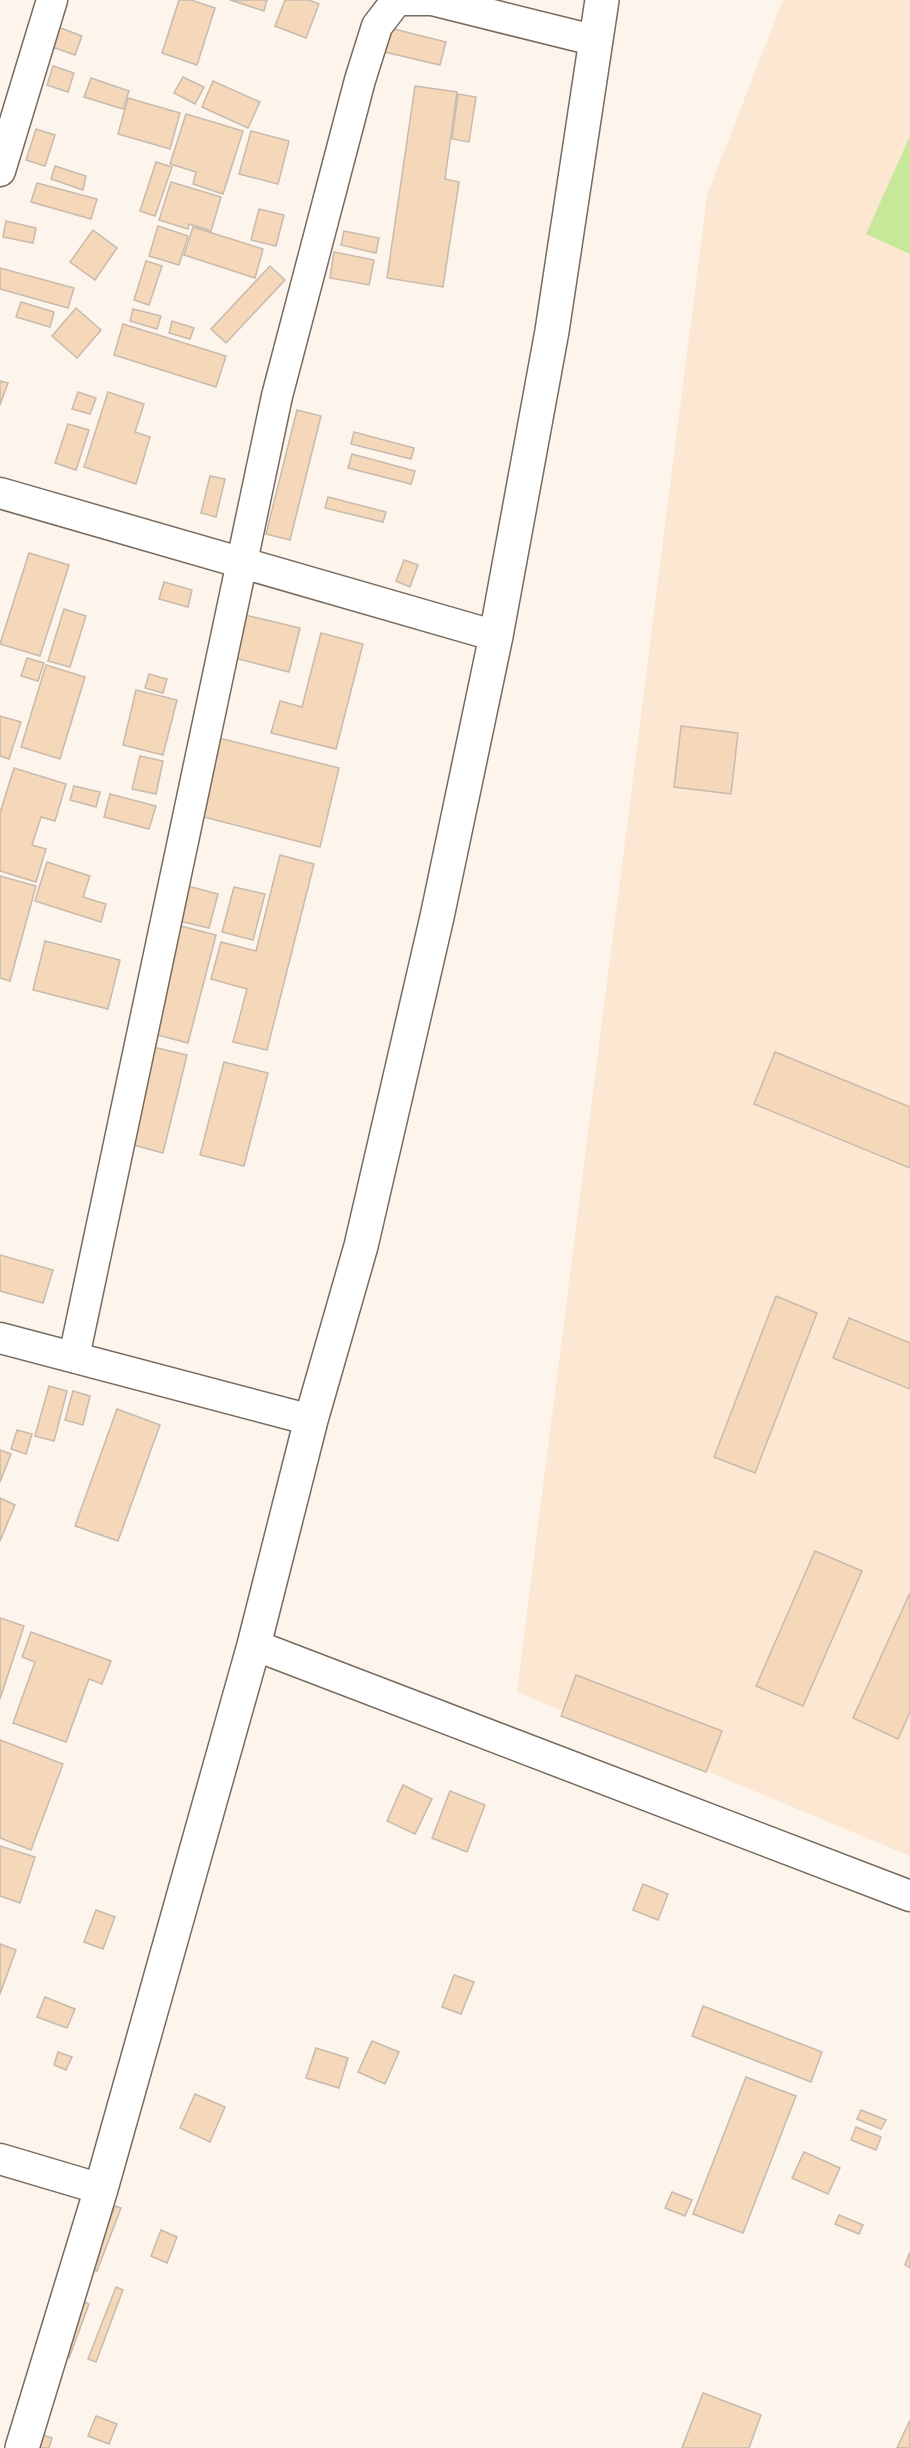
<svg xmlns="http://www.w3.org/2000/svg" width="910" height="2448" font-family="Literata,serif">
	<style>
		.built { fill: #fce7d3 }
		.green { fill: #c7e799 }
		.building { fill: #f5d7ba; stroke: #c8baac; stroke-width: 1.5 }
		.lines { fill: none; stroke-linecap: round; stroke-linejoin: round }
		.minor-casing { stroke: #776a5e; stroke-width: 33 }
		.tertiary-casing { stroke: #776a5e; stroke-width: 36 }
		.minor { stroke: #fff; stroke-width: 30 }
		.tertiary { stroke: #fff; stroke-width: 33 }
	</style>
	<rect width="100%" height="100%" fill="#fdf4eb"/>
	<path class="built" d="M 783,0 L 910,0 L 910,1856 L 517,1692 L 707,195 Z"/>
	<path class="green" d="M 910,136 L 910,254 L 866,234 Z"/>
	<g class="building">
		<path d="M 179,0 L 191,0 L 215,8 L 197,65 L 162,53 Z"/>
		<path d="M 230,0 L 267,0 L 264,11 Z"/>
		<path d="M 285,0 L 309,0 L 319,4 L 306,38 L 275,26 Z"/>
		<path d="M 58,27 L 82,36 L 75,55 L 52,47 Z"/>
		<path d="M 386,27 L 446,42 L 440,65 L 380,51 Z"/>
		<path d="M 53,66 L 74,73 L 68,92 L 47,85 Z"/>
		<path d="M 183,77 L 204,87 L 195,104 L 174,93 Z"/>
		<path d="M 91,78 L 129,91 L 123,109 L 84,97 Z"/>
		<path d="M 213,81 L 260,102 L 248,128 L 202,107 Z"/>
		<path d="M 415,86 L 457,92 L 445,179 L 459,182 L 443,287 L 387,278 Z"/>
		<path d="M 458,94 L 476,97 L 469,142 L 452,139 Z"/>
		<path d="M 128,98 L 180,113 L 170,149 L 118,134 Z"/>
		<path d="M 186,114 L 243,131 L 223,194 L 193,184 L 196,172 L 170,164 Z"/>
		<path d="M 36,129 L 55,135 L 45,166 L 26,160 Z"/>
		<path d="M 251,131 L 289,141 L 278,184 L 239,174 Z"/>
		<path d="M 156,162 L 172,167 L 155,216 L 140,211 Z"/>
		<path d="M 55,166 L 86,176 L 83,190 L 51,179 Z"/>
		<path d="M 171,182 L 221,197 L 211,231 L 189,224 L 188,229 L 159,220 Z"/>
		<path d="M 37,183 L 97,199 L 91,219 L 31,202 Z"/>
		<path d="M 259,209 L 284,215 L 276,246 L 251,240 Z"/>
		<path d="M 6,221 L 36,228 L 33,243 L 3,237 Z"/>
		<path d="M 158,226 L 188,236 L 179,265 L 149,256 Z"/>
		<path d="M 193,227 L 263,249 L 255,278 L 184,255 Z"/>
		<path d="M 93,230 L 117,248 L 95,280 L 70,262 Z"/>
		<path d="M 344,231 L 379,238 L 376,253 L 341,245 Z"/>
		<path d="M 334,252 L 374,260 L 369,285 L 330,278 Z"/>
		<path d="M 146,261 L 162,266 L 149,305 L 134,300 Z"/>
		<path d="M 270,266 L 285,280 L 226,343 L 211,329 Z"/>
		<path d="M 0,268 L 74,288 L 68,308 L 0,289 Z"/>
		<path d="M 21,302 L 54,312 L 50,327 L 16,317 Z"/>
		<path d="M 76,308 L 101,330 L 77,358 L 52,336 Z"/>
		<path d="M 133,309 L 161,316 L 157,329 L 130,321 Z"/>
		<path d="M 172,321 L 194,328 L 190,339 L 169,333 Z"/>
		<path d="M 123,324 L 226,356 L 216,387 L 114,355 Z"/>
		<path d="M 0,381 L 8,383 L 0,405 Z"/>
		<path d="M 78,392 L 96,398 L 90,414 L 72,409 Z"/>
		<path d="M 108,392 L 144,404 L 135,432 L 150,437 L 136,484 L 84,467 Z"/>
		<path d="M 297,410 L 321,416 L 290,540 L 266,534 Z"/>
		<path d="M 68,424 L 89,430 L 76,470 L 55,463 Z"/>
		<path d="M 354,432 L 414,448 L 411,459 L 351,444 Z"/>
		<path d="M 352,454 L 415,471 L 411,484 L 348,468 Z"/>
		<path d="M 210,476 L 225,479 L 216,517 L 201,513 Z"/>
		<path d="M 328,497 L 386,512 L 383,522 L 325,508 Z"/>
		<path d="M 29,553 L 69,565 L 40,656 L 0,644 Z"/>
		<path d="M 404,560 L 418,565 L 410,587 L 396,581 Z"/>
		<path d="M 164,582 L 192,590 L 188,607 L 159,599 Z"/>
		<path d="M 64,609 L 86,616 L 70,667 L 48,661 Z"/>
		<path d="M 245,615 L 300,628 L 289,672 L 234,658 Z"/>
		<path d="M 321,633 L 363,644 L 336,749 L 271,733 L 280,701 L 302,707 Z"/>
		<path d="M 27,658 L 44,663 L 38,681 L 21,676 Z"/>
		<path d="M 46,665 L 85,677 L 60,759 L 21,747 Z"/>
		<path d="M 149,674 L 167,679 L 163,693 L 145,688 Z"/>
		<path d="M 136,690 L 177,700 L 163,755 L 123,745 Z"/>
		<path d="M 0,716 L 21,722 L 9,759 L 0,756 Z"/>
		<path d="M 681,726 L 738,733 L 731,794 L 674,787 Z"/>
		<path d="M 219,738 L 339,768 L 320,847 L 200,816 Z"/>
		<path d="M 140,756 L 163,761 L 156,794 L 132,789 Z"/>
		<path d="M 14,768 L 66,784 L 55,821 L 41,817 L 32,845 L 46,849 L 36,882 L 0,871 L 0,813 Z"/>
		<path d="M 74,786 L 100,792 L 96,807 L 70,800 Z"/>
		<path d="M 110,794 L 156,806 L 149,829 L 104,817 Z"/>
		<path d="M 280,855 L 314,864 L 267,1050 L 233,1042 L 247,989 L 211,979 L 221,942 L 256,951 Z"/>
		<path d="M 47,862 L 90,876 L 83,897 L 106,904 L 101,922 L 35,901 Z"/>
		<path d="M 0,876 L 36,886 L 10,981 L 0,978 Z"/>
		<path d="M 188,886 L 218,894 L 209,928 L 179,921 Z"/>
		<path d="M 234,887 L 265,894 L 253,940 L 222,932 Z"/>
		<path d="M 177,925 L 216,935 L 188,1043 L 150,1033 Z"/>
		<path d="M 45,941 L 120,960 L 108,1009 L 33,990 Z"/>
		<path d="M 153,1047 L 187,1055 L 163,1153 L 130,1144 Z"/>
		<path d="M 775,1052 L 910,1107 L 910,1168 L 754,1104 Z"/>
		<path d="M 224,1062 L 268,1073 L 244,1166 L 200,1155 Z"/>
		<path d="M 0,1255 L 53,1270 L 43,1303 L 0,1291 Z"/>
		<path d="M 776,1296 L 817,1313 L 755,1473 L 714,1457 Z"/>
		<path d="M 849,1318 L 910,1343 L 910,1389 L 833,1358 Z"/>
		<path d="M 49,1386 L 67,1391 L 54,1441 L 35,1436 Z"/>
		<path d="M 73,1391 L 90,1396 L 83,1425 L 65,1420 Z"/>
		<path d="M 117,1409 L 160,1425 L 118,1541 L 75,1526 Z"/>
		<path d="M 17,1430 L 32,1434 L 26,1454 L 11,1449 Z"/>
		<path d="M 0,1450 L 11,1454 L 0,1482 Z"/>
		<path d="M 0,1498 L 15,1505 L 0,1541 Z"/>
		<path d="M 815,1551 L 862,1571 L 803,1706 L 756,1686 Z"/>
		<path d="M 910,1593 L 910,1712 L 898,1739 L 853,1718 Z"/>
		<path d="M 0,1618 L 24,1626 L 0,1699 Z"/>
		<path d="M 31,1632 L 111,1661 L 102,1684 L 89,1679 L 66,1742 L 13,1723 L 35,1662 L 22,1657 Z"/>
		<path d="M 576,1675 L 722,1731 L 706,1772 L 561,1716 Z"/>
		<path d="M 0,1740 L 63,1764 L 31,1850 L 0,1838 Z"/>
		<path d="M 403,1785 L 432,1799 L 415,1834 L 387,1821 Z"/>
		<path d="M 450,1791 L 485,1805 L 467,1852 L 432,1838 Z"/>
		<path d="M 0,1846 L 35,1857 L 20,1903 L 0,1896 Z"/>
		<path d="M 643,1884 L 668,1894 L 658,1920 L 633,1910 Z"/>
		<path d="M 96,1910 L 115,1917 L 103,1949 L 84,1942 Z"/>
		<path d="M 0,1944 L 16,1950 L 0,1994 Z"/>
		<path d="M 454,1975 L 474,1982 L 461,2014 L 442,2007 Z"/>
		<path d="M 45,1997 L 75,2009 L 67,2028 L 37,2017 Z"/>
		<path d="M 703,2006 L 822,2052 L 811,2082 L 692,2036 Z"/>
		<path d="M 372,2041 L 399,2052 L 385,2084 L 358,2072 Z"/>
		<path d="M 316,2048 L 348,2058 L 339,2088 L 306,2078 Z"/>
		<path d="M 58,2052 L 72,2057 L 66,2070 L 54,2065 Z"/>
		<path d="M 746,2077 L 796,2096 L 743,2233 L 693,2214 Z"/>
		<path d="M 195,2094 L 225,2107 L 210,2142 L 180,2128 Z"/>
		<path d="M 861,2110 L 886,2120 L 881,2129 L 857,2119 Z"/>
		<path d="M 856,2127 L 881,2137 L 876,2150 L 851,2140 Z"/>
		<path d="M 804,2152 L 840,2168 L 828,2194 L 792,2178 Z"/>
		<path d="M 672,2192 L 692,2200 L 685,2216 L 665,2208 Z"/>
		<path d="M 115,2206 L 121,2208 L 97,2271 L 91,2269 Z"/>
		<path d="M 839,2215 L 863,2225 L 859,2234 L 835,2224 Z"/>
		<path d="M 161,2230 L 177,2237 L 167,2263 L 151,2256 Z"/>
		<path d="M 910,2252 L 910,2268 L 905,2265 Z"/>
		<path d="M 116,2287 L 123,2290 L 96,2362 L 88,2359 Z"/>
		<path d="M 83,2301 L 89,2304 L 69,2358 L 63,2355 Z"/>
		<path d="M 703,2393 L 761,2415 L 749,2448 L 682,2448 Z"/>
		<path d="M 96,2416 L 117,2424 L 109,2444 L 88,2436 Z"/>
		<path d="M 910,2420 L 910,2448 L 897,2448 Z"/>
		<path d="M 36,2433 L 52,2438 L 49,2448 L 31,2448 Z"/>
	</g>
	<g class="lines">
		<g class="minor-casing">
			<g id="minor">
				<path d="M 0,171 L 52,0"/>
				<path d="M 0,493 L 496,636"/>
				<path d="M 0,1338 L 311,1420"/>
				<path d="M 74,1357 L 277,396 L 360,80 L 377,26 L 397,0 L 432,0 L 597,41"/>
				<path d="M 254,1645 L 910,1896"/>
				<path d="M 0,2159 L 101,2189"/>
			</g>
		</g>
		<g class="tertiary-casing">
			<path id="tertiary" d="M 22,2448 L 101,2189 L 254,1645 L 311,1420 L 361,1246 L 437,917 L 496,636 L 552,331 L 602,0"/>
		</g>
		<use href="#minor" class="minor"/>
		<use href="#tertiary" class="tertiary"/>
	</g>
</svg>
